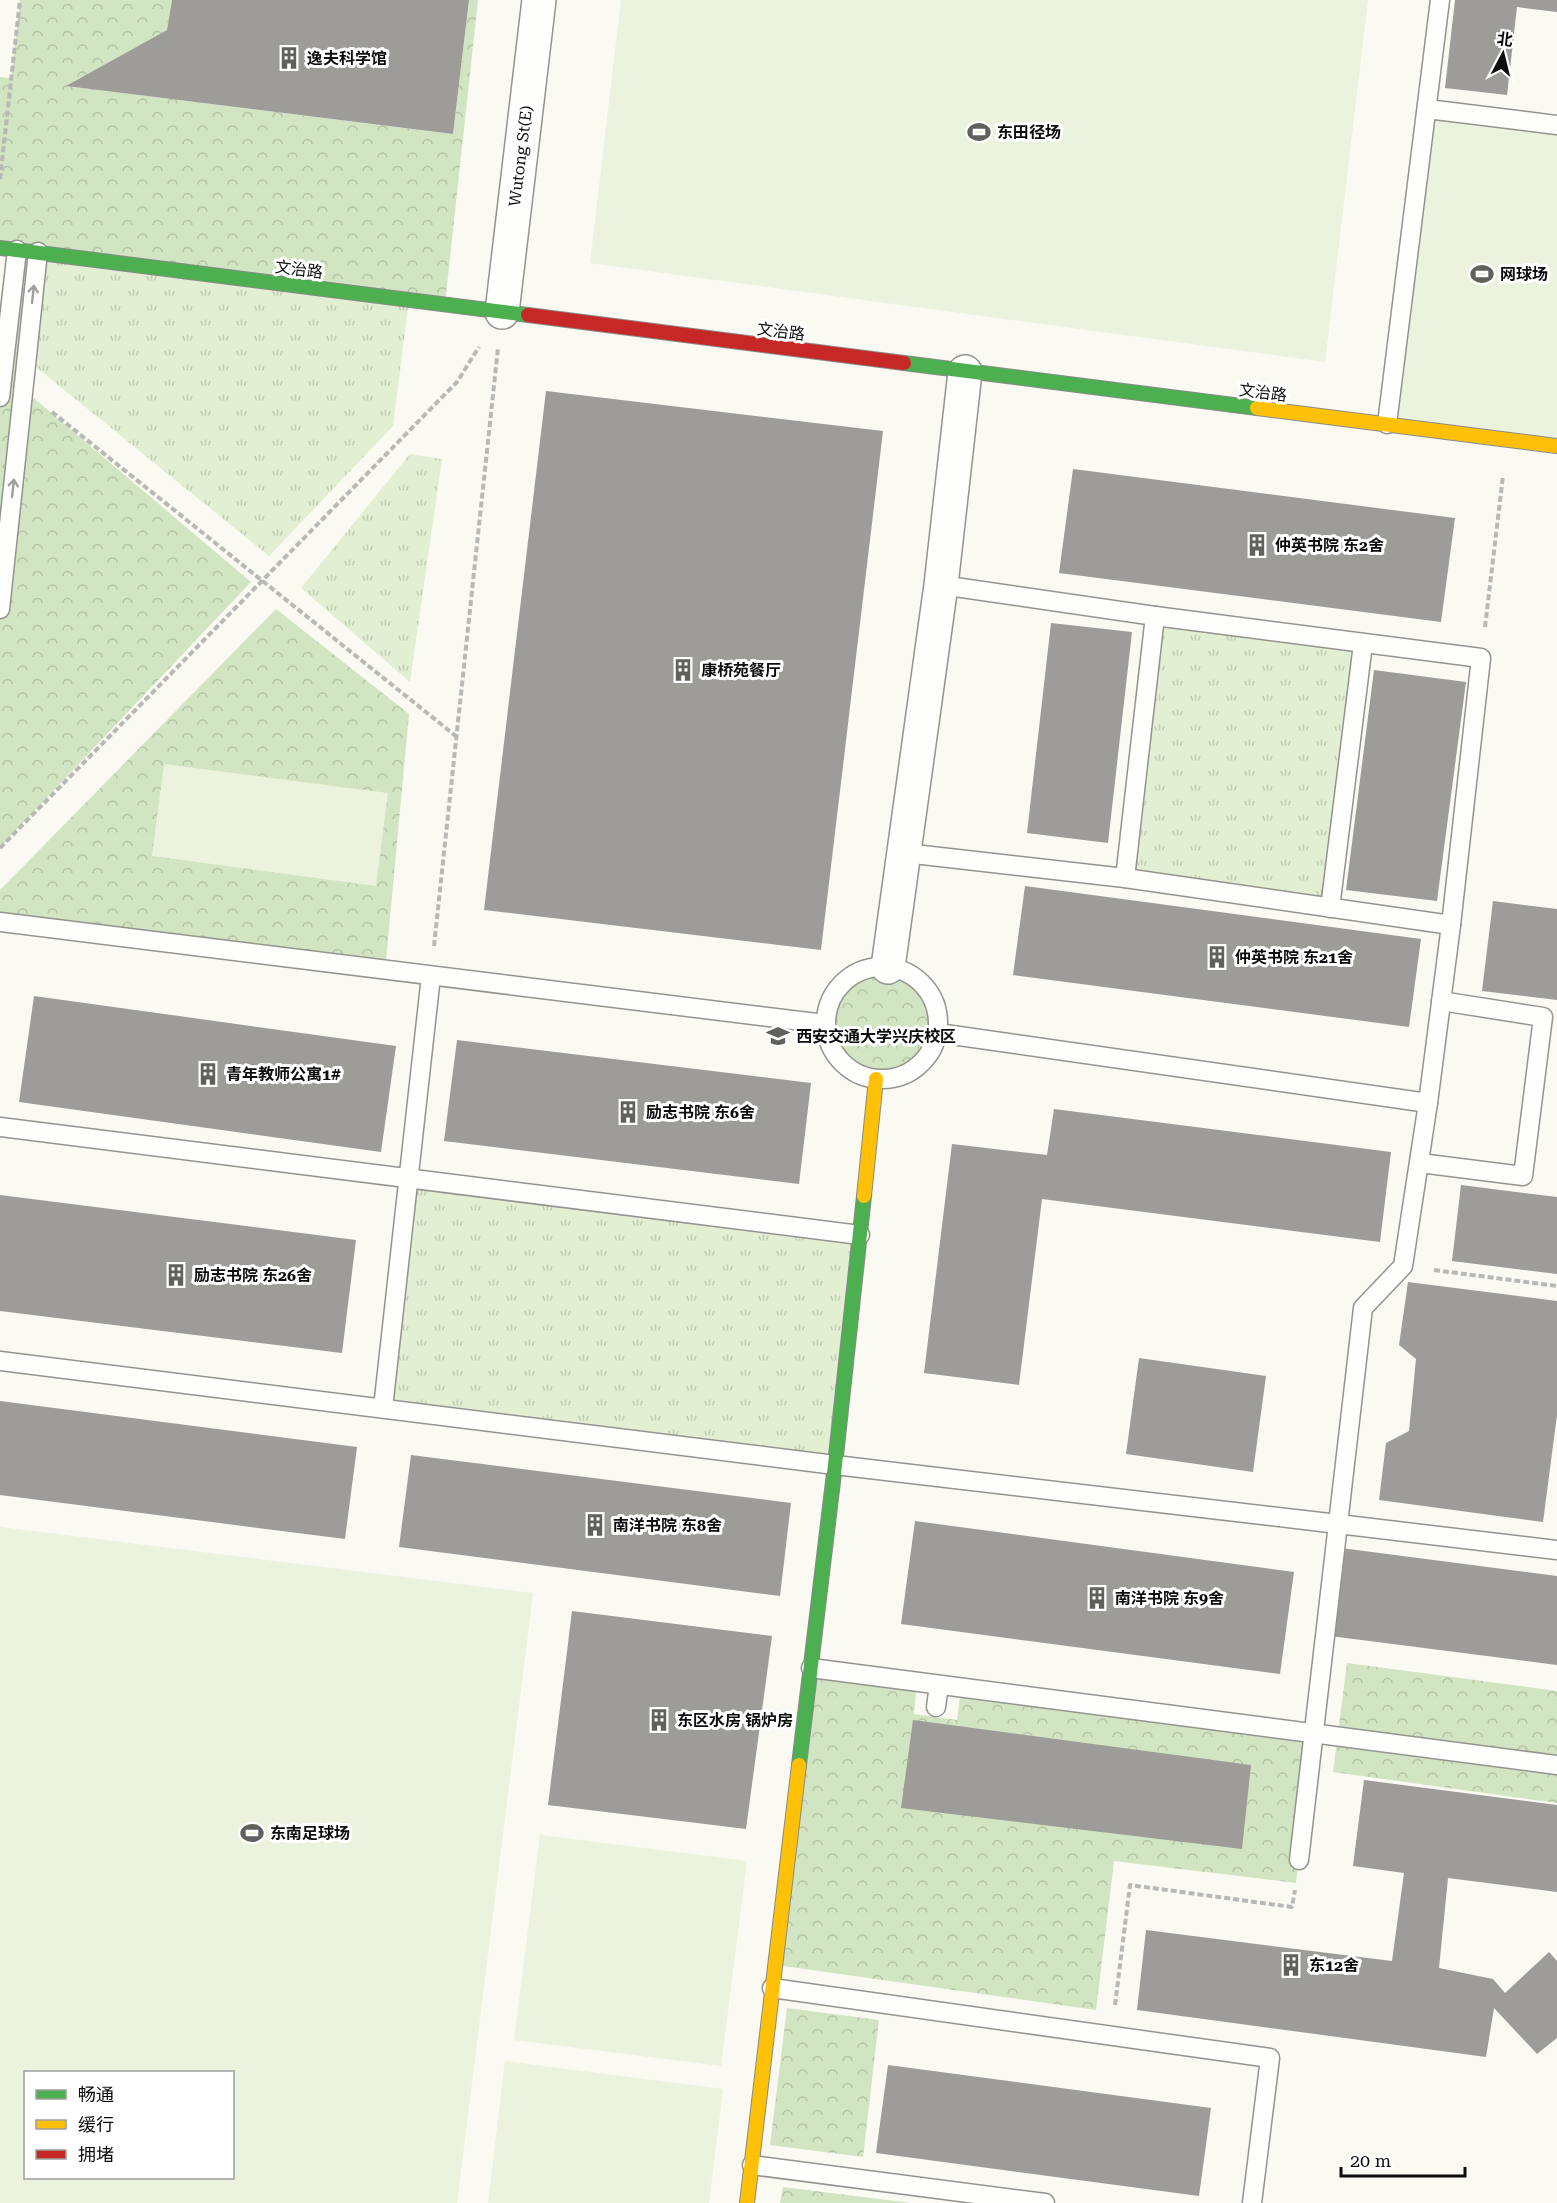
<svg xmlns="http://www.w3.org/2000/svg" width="1557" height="2203" font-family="'Roboto Serif','Noto Sans SC',serif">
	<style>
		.forest { fill: url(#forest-crowns) }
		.park { fill: url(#park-tufts) }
		.pitch { fill: #ebf2dd; fill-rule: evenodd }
		.building { fill: #9d9c98 }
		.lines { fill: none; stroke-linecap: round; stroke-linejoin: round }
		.lane-casing { stroke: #949390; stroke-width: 21 }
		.street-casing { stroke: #949390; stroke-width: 36 }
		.fast-casing { stroke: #8a8a87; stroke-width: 16 }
		.slow-casing { stroke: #8a8a87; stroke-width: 16 }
		.jam-casing { stroke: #8a8a87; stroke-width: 16 }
		.path { stroke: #b8b8b6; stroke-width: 4; stroke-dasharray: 6 3; stroke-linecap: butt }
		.lane { stroke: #fefefd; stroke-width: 18 }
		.street { stroke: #fefefd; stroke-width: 33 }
		.fast { stroke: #4caf50; stroke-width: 14 }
		.slow { stroke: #ffc107; stroke-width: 14 }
		.jam { stroke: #c62828; stroke-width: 14 }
		.oneway { stroke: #9e9e9d }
		.labels { text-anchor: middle; stroke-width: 6; stroke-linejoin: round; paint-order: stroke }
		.poi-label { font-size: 16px; font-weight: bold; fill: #0d0d0d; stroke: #fff; text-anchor: start }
		.street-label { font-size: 16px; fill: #0d0d0d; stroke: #fff }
	</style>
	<defs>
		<pattern id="forest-crowns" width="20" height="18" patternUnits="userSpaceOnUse" patternTransform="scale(1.5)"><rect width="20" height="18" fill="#d2e5c2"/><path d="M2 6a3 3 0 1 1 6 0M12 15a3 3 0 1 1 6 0" fill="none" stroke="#b3c3a6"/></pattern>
		<pattern id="park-tufts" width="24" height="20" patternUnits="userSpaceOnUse" patternTransform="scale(1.5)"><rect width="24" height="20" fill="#e2efd3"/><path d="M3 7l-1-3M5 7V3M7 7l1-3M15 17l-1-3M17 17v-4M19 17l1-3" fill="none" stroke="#c1ccb4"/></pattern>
	</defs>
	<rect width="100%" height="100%" fill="#faf9f2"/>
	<g class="forest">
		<path d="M 20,0 L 172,0 L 167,30 L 67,86 L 453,134 L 469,0 L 478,0 L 445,304 L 38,253 L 23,389 L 251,582 L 0,847 L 0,397 L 17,250 L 0,248 L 0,77 L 11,78 Z"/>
		<path d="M 276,609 L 409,714 L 385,971 L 0,928 L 0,890 Z"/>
		<circle cx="882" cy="1023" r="56"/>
		<path d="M 1347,1663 L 1557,1691 L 1557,1803 L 1333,1772 Z"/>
		<path d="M 811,1668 L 917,1682 L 914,1714 L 957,1720 L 961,1688 L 1312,1733 L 1296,1883 L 1114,1861 L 1096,2010 L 776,1965 Z"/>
		<path d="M 787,2008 L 879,2020 L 863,2157 L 770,2145 Z"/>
		<path d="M 783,2187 L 911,2203 L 780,2203 Z"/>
	</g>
	<g class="park">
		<path d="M 38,252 L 409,299 L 393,426 L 269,556 L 26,359 Z"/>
		<path d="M 410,454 L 442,459 L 410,682 L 301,588 Z"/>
		<path d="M 1155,616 L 1363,644 L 1330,908 L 1125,878 Z"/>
		<path d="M 409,1179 L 860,1235 L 835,1465 L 383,1408 Z"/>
	</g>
	<g class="pitch">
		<path d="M 621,0 L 1368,0 L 1325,362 L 590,263 Z"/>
		<path d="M 1427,109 L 1557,125 L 1557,446 L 1387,424 Z"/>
		<path d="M 164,764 L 388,793 L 376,886 L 152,856 Z"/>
		<path d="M 0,1527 L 533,1593 L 457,2203 L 0,2203 ZM 26,2072 L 232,2072 L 232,2178 L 26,2178 Z"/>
		<path d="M 540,1835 L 747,1861 L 721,2066 L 514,2040 Z"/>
		<path d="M 505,2061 L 723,2089 L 709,2203 L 488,2203 Z"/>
	</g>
	<g class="building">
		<path d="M 172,0 L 469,0 L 453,134 L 66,86 L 167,30 Z"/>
		<path d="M 1455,0 L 1557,0 L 1557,12 L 1517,7 L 1507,95 L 1445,88 Z"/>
		<path d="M 546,391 L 883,431 L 821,950 L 484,910 Z"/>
		<path d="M 1073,469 L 1455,518 L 1441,622 L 1059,573 Z"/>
		<path d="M 1051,623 L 1132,632 L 1108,843 L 1027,833 Z"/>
		<path d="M 1374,670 L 1466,682 L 1437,901 L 1346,890 Z"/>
		<path d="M 1025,886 L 1421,939 L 1409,1027 L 1013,975 Z"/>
		<path d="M 1493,901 L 1557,909 L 1557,1000 L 1482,991 Z"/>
		<path d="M 34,996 L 396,1046 L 381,1152 L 19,1102 Z"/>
		<path d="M 457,1040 L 811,1083 L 799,1184 L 444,1141 Z"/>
		<path d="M 1054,1109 L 1391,1152 L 1380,1242 L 1042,1199 L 1019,1385 L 924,1373 L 952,1144 L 1047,1155 Z"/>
		<path d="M 1461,1185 L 1557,1197 L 1557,1274 L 1452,1261 Z"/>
		<path d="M 0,1195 L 356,1240 L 342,1353 L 0,1311 Z"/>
		<path d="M 1408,1282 L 1557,1301 L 1557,1415 L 1543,1522 L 1379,1500 L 1386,1443 L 1409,1431 L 1416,1359 L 1399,1345 Z"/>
		<path d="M 1139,1358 L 1266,1376 L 1253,1472 L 1126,1454 Z"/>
		<path d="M 0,1401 L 357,1447 L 345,1539 L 0,1495 Z"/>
		<path d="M 411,1455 L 791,1503 L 780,1596 L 399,1547 Z"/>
		<path d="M 915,1521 L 1294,1572 L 1280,1674 L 901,1624 Z"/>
		<path d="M 1341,1548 L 1557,1576 L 1557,1665 L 1330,1636 Z"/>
		<path d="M 572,1611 L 772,1636 L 746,1829 L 548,1805 Z"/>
		<path d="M 913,1720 L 1251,1765 L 1242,1849 L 901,1808 Z"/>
		<path d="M 1364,1780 L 1557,1805 L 1557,1892 L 1448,1878 L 1439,1968 L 1493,1979 L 1505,1993 L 1549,1952 L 1557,1961 L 1557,2038 L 1537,2054 L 1494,2008 L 1486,2057 L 1137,2010 L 1146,1930 L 1392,1961 L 1404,1873 L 1353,1866 Z"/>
		<path d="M 888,2065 L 1211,2108 L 1199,2196 L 876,2153 Z"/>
	</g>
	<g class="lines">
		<g class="lane-casing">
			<g id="lane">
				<path d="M 1427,109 L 1557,125"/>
				<path d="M 0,397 L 17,250"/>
				<path d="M 1387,424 L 1440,0"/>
				<path d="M 941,585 L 1155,616 L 1481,658 L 1451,925 L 1428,1103"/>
				<path d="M 0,609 L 38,252"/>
				<path d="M 905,853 L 1125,878 L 1451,925"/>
				<path d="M 1125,878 L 1155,616"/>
				<path d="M 1330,908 L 1363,644"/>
				<path d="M 0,922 L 825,1024"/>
				<circle cx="882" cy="1023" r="56"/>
				<path d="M 0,1127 L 860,1235"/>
				<path d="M 1420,1163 L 1523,1176 L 1543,1017 L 1441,1001"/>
				<path d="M 0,1361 L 835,1465 L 1338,1524 L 1363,1308 L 1403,1266 L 1428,1103 L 938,1033"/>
				<path d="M 383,1408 L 431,976"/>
				<path d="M 811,1668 L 1557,1765"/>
				<path d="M 936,1707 L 939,1685"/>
				<path d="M 1299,1860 L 1338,1524 L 1557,1550"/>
				<path d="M 772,1988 L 1270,2058 L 1252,2203"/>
				<path d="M 752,2165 L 1045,2203"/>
			</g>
		</g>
		<g class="street-casing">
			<g id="street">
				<path d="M 502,312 L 539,0"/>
				<path d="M 888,967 L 941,585 L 965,372"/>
			</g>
		</g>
		<g class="fast-casing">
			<g id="fast">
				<path d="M 0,248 L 528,315"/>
				<path d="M 904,363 L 1257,408"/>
				<path d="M 799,1765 L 835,1465 L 864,1196"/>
			</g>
		</g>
		<g class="slow-casing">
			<g id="slow">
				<path d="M 1257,408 L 1557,446"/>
				<path d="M 864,1196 L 876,1079"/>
				<path d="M 747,2203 L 799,1765"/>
			</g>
		</g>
		<g class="jam-casing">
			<path id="jam" d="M 528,315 L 904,363"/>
		</g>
		<g class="path">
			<path d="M 0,179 L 20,0"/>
			<path d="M 52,412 L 457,737"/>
			<path d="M 1485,627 L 1503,476"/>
			<path d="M 0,848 L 457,382 L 479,347"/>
			<path d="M 434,946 L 498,348"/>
			<path d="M 1434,1270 L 1557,1286"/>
			<path d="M 1115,2005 L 1130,1885 L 1292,1907 L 1295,1890"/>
		</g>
		<use href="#lane" class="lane"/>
		<use href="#street" class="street"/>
		<use href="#fast" class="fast"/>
		<use href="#slow" class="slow"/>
		<use href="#jam" class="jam"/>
	</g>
	<defs><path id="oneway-shaft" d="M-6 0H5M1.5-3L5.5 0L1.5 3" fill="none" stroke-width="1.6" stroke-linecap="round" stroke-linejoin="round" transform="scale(1.5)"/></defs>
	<g class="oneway">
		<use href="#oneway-shaft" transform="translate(33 294) rotate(-84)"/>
		<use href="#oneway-shaft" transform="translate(13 488) rotate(-84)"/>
	</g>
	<defs>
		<g id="building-bare" transform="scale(1.8)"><path d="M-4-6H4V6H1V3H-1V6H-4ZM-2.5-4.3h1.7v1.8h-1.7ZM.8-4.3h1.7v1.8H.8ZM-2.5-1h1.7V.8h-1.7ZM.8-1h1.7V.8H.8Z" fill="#60605d" stroke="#fff" stroke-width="2.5" paint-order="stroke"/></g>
		<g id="stadium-bare" transform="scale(1.8)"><path d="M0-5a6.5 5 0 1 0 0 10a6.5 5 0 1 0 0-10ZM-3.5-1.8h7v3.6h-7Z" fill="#60605d" stroke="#fff" stroke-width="2.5" paint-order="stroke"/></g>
		<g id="university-bare" transform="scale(1.8)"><path d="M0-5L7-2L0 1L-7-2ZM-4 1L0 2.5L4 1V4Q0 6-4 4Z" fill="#60605d" stroke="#fff" stroke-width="2.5" paint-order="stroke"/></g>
	</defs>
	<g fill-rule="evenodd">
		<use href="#building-bare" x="289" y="58"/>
		<use href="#stadium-bare" x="979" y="132"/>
		<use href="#stadium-bare" x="1482" y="274"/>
		<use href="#building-bare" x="1257" y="545"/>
		<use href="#building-bare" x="683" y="670"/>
		<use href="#building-bare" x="1217" y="957"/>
		<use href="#university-bare" x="778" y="1036"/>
		<use href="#building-bare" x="208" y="1074"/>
		<use href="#building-bare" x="628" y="1112"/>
		<use href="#building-bare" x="176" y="1275"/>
		<use href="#building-bare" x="595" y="1525"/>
		<use href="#building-bare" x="1097" y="1598"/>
		<use href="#building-bare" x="659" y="1720"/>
		<use href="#stadium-bare" x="252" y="1833"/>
		<use href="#building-bare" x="1291" y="1965"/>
	</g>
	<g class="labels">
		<g class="poi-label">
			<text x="307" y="64">逸夫科学馆</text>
			<text x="997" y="138">东田径场</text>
			<text x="1500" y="280">网球场</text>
			<text x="1275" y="551">仲英书院 东2舍</text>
			<text x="701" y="676">康桥苑餐厅</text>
			<text x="1235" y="963">仲英书院 东21舍</text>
			<text x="796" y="1042">西安交通大学兴庆校区</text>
			<text x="226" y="1080">青年教师公寓1#</text>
			<text x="646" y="1118">励志书院 东6舍</text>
			<text x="194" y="1281">励志书院 东26舍</text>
			<text x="613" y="1531">南洋书院 东8舍</text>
			<text x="1115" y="1604">南洋书院 东9舍</text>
			<text x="677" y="1726">东区水房 锅炉房</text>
			<text x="270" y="1839">东南足球场</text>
			<text x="1309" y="1971">东12舍</text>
		</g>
		<g class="street-label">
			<text transform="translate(520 156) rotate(-83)" y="6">Wutong St(E)</text>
			<text transform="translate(299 269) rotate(7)" y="6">文治路</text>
			<text transform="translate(781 331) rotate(7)" y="6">文治路</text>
			<text transform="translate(1263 392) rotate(7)" y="6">文治路</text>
		</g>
	</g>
	<rect x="24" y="2071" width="210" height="108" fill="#ffffff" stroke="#9e9e9e" stroke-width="1.5"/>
	<rect x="36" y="2090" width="30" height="9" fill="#4caf50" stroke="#9e9e9e" stroke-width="1.5"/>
	<text x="78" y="2101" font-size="18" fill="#0d0d0d">畅通</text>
	<rect x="36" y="2120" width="30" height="9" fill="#ffc107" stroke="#9e9e9e" stroke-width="1.5"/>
	<text x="78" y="2131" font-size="18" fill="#0d0d0d">缓行</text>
	<rect x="36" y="2150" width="30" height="9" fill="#c62828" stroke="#9e9e9e" stroke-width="1.5"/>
	<text x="78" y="2161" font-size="18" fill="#0d0d0d">拥堵</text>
	<g transform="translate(1503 54) rotate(7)" stroke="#ffffff" stroke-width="4.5" paint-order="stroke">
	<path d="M0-4.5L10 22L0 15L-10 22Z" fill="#0d0d0d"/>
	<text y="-9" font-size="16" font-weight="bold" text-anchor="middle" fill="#0d0d0d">北</text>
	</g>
	<path d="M1341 2167v9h124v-9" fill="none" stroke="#0d0d0d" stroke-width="3"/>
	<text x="1350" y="2167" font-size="18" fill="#0d0d0d" stroke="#ffffff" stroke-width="4.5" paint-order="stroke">20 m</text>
</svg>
